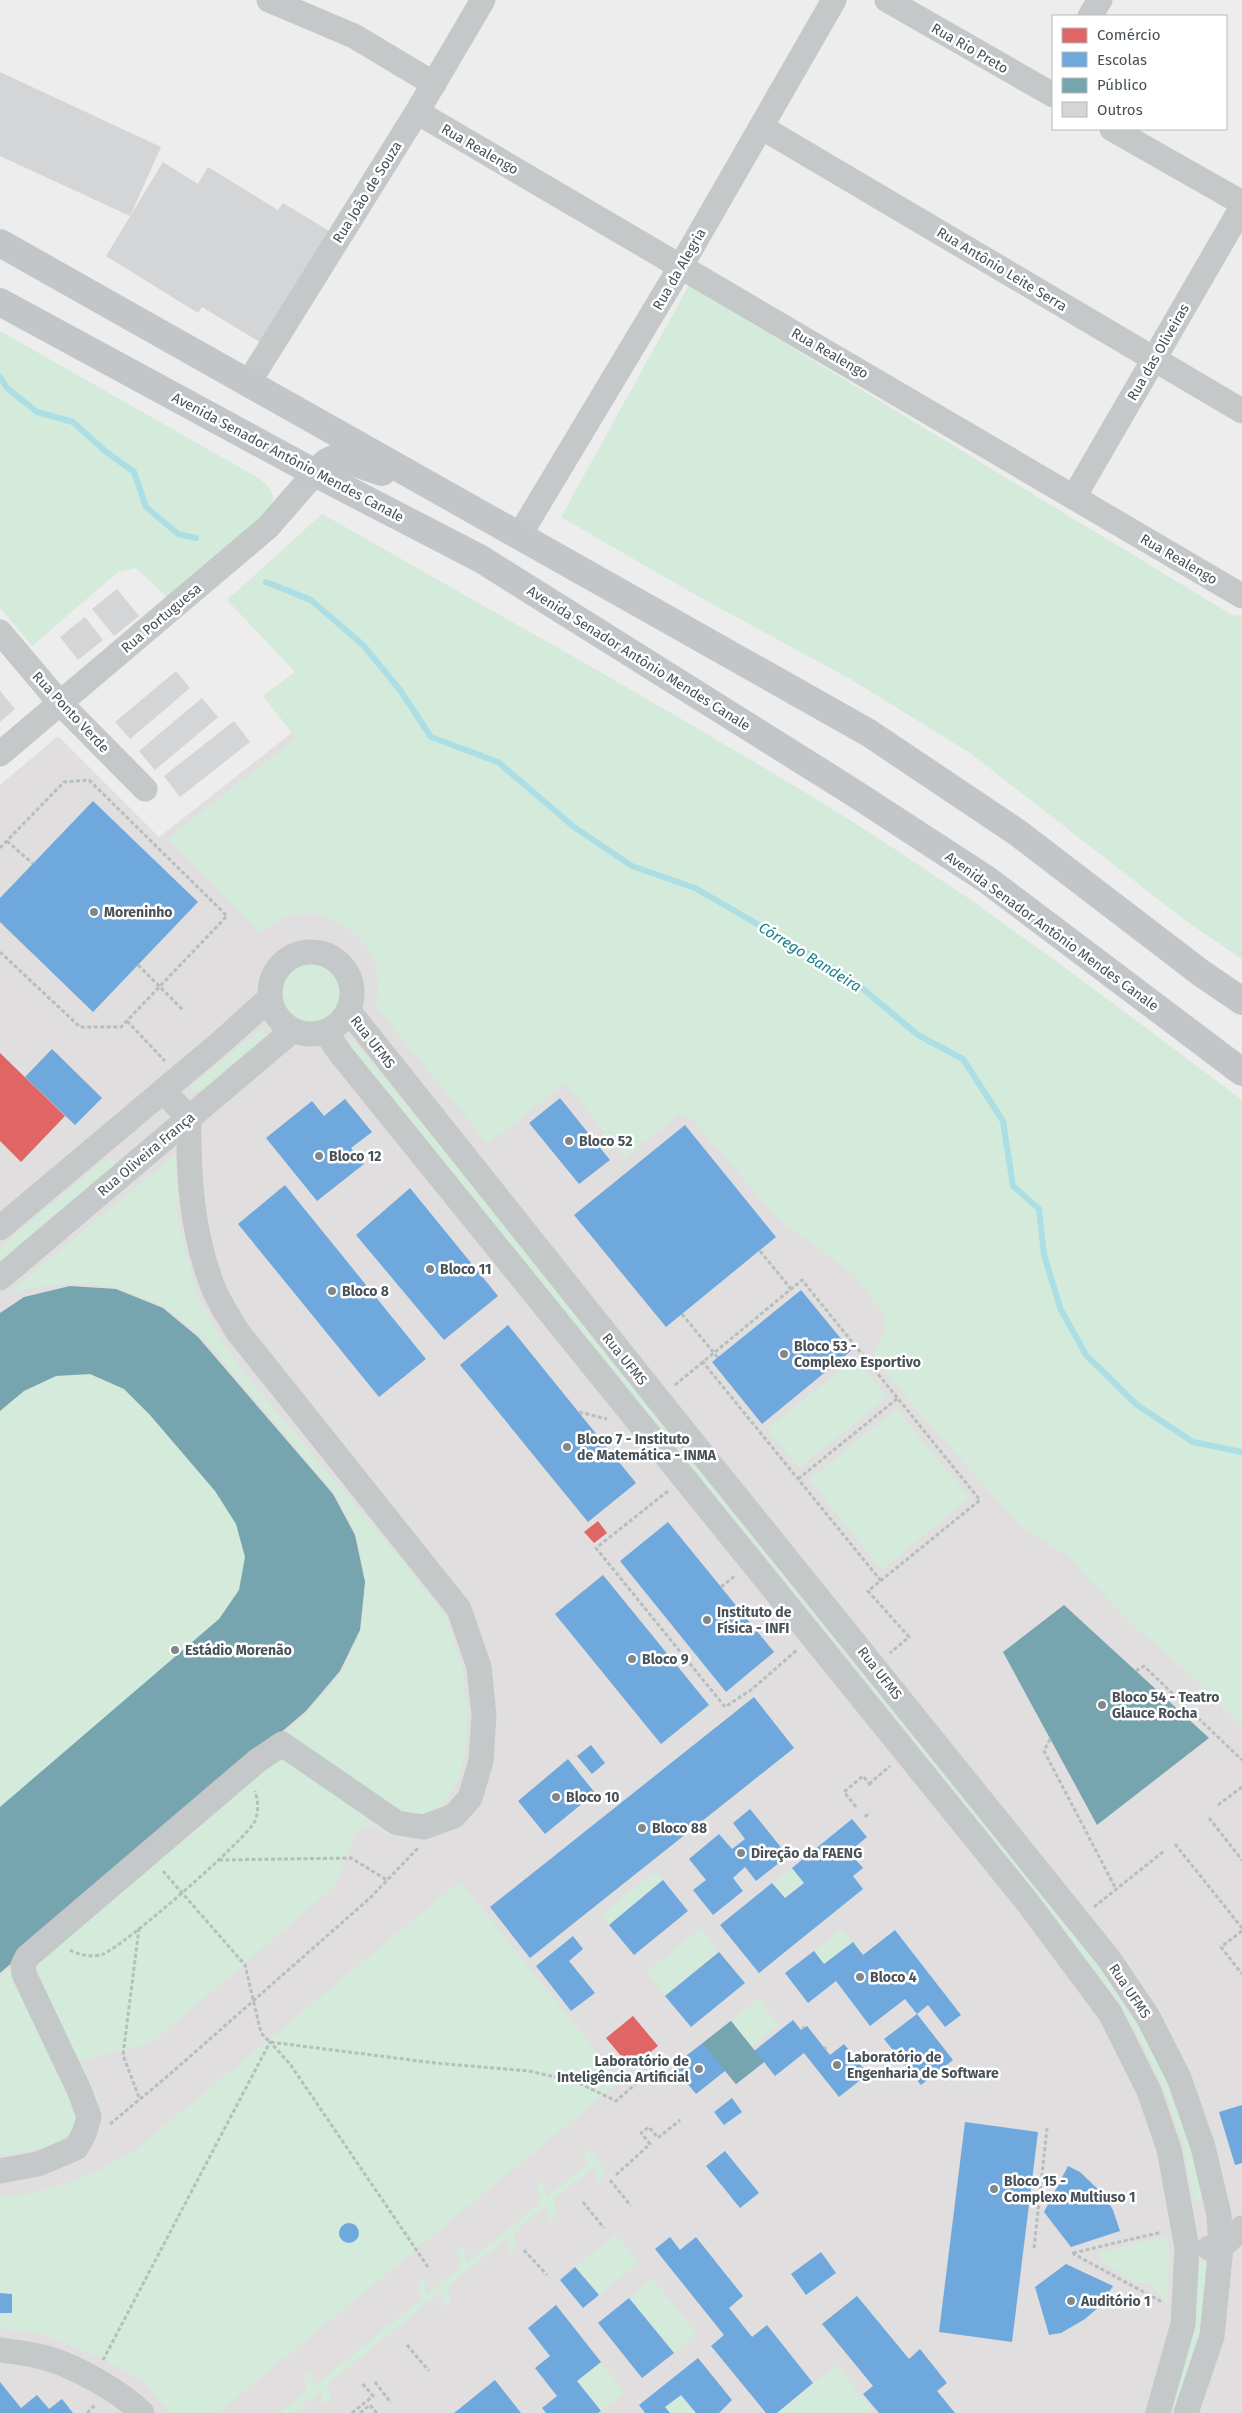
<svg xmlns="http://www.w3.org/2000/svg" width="1242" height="2413" font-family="'Fira Sans',sans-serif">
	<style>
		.education { fill: #e0dede }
		.green { fill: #d4eada }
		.shops { fill: #e06666 }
		.schools { fill: #6fa8dc }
		.public { fill: #76a5af }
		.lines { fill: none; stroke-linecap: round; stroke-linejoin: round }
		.stream { stroke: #acdee5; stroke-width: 6 }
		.building { fill: #d4d5d6 }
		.path { stroke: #b5bfbb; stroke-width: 3; stroke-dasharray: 4 2.5; stroke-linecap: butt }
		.minor { stroke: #c5c8c8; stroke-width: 25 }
		.major { stroke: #c3c6c8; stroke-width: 28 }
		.poi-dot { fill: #81888c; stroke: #fff; stroke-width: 2 }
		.labels { text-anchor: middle; stroke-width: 5; stroke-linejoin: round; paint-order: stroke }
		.street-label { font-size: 14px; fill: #475157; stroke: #fff }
		.poi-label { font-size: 14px; font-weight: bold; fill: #475157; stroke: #fff; text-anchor: start }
		.water-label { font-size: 15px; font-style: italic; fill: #1a818e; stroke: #fff }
	</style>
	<rect width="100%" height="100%" fill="#eeeded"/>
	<path class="education" d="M 322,514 L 614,681 L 840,814 L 971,900 L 1242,1100 L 1242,2413 L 0,2413 L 0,785 L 58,736 L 159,837 L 326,706 Z"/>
	<g class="green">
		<path d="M 689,285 L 1232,615 L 1242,616 L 1242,959 L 1186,921 L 970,753 L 852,680 L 701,598 L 561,517 Z"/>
		<path d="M 0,331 L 257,477 C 266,484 277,492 272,505 C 266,523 188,583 169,599 L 136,568 L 118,572 L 32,646 L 0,608 Z"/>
		<path d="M 322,514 C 495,613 670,709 840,814 C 979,901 1111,1001 1242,1100 L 1242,1726 L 1173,1659 L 1134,1626 L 1065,1554 L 1020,1526 L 916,1409 L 892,1380 L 874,1354 L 885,1331 L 882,1312 L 869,1295 L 854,1275 L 776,1217 L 693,1120 L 681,1113 L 625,1158 L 565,1083 L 488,1144 L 376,1007 C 378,992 379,972 372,957 C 361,930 323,908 293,915 C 281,918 269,927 259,933 L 168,838 L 296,738 L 263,696 L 295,672 L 227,600 Z"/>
		<circle cx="310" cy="993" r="31"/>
		<path d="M 261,1029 L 265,1031 L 266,1035 L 264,1039 L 198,1092 L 191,1092 L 193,1084 Z"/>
		<path d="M 349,1038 L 357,1044 L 738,1509 L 1113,1980 L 1146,2031 L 1192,2143 L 1203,2196 L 1200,2202 L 1195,2200 L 1193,2196 L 1184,2145 L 1164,2090 L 1138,2036 L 1106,1985 L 1014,1866 L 821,1625 L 350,1050 L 346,1040 Z"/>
		<path d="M 176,1154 L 178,1222 L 197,1294 L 223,1343 L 245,1374 L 411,1571 L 447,1619 L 463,1670 L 468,1718 L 465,1755 L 457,1783 L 443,1806 L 433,1814 L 411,1817 L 273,1742 L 307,1713 L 342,1672 L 361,1630 L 366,1581 L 356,1535 L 334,1493 L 200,1335 L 163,1306 L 116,1287 L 70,1283 L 9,1292 Z"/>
		<path d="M 106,1158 L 120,1162 L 0,1263 L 0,1247 Z"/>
		<path d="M 163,1308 L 198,1337 L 333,1494 L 360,1630 L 340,1671 L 306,1711 L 0,1973 L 0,1313 Z"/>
		<path d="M 855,1358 L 887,1397 L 799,1468 L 767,1429 Z"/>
		<path d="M 896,1409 L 970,1498 L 882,1570 L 809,1480 Z"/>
		<path d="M 291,1758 L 406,1839 L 387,1835 L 376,1825 L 358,1829 L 335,1886 L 153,2042 L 81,2061 L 99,2100 L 97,2110 L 32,1978 L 33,1960 L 269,1759 Z"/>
		<path d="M 792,1868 L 804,1883 L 785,1898 L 772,1883 Z"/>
		<path d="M 655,1871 L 663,1880 L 609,1925 L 601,1915 Z"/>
		<path d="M 460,1881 L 620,2081 L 218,2413 L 170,2413 L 143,2382 L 101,2358 L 39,2333 L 0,2329 L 0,2197 C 49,2193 92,2176 134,2151 Z"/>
		<path d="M 701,1928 L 719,1952 L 665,1996 L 646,1972 Z"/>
		<path d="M 842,1928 L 853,1942 L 824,1964 L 814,1951 Z"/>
		<path d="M 15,1965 L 80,2117 C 68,2149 30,2152 0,2155 L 0,1977 Z"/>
		<path d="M 758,1999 L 779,2025 L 751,2047 L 731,2021 Z"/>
		<path d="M 584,2147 L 593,2154 L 607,2172 L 597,2184 L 594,2167 L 554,2199 L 557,2216 L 550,2222 L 547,2205 L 514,2232 L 517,2249 L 510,2254 L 507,2238 L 448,2286 L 450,2303 L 444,2308 L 441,2292 L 328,2384 L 331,2400 L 324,2405 L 321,2390 L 293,2413 L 280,2413 L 307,2391 L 304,2376 L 311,2371 L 314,2386 L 420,2300 L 417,2284 L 424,2278 L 427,2294 L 460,2267 L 457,2251 L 464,2245 L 467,2262 L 540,2203 L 537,2185 L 543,2180 L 547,2197 L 586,2165 Z"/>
		<path d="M 616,2234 L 639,2263 L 599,2295 L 575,2267 Z"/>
		<path d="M 1168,2237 L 1170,2259 L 1167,2302 L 1147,2283 L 1138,2283 L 1100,2261 L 1100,2253 L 1136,2243 Z"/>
		<path d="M 1200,2261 L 1205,2261 L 1207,2265 L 1201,2338 L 1178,2413 L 1164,2413 Z"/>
		<path d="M 652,2278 L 697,2333 L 674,2353 L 629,2298 Z"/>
		<path d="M 601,2362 L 624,2392 L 601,2411 L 577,2381 Z"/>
		<path d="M 836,2365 L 872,2409 L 866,2413 L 777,2413 Z"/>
		<path d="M 681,2395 L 696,2413 L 670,2413 L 665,2407 Z"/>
	</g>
	<g class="shops">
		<path d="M 0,1053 L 65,1116 L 21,1162 L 0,1141 Z"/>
		<path d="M 598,1521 L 607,1533 L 594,1543 L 584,1532 Z"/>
		<path d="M 633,2016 L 658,2046 L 631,2068 L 606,2038 Z"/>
	</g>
	<g class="schools">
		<path d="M 93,801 L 198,902 L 93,1012 L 0,922 L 0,898 Z"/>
		<path d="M 52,1049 L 102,1098 L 75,1125 L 25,1077 Z"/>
		<path d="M 560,1098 L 610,1160 L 579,1184 L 529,1123 Z"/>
		<path d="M 345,1099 L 372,1132 L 351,1148 L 364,1164 L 317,1201 L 266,1138 L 312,1101 L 324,1116 Z"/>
		<path d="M 685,1125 L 776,1237 L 666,1327 L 574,1215 Z"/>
		<path d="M 285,1185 L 426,1359 L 379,1397 L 238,1224 Z"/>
		<path d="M 410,1188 L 498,1296 L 444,1340 L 356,1235 Z"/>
		<path d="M 801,1290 L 851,1351 L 762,1424 L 712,1362 Z"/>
		<path d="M 508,1325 L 636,1483 L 588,1522 L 460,1365 Z"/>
		<path d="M 668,1522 L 774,1652 L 726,1692 L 620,1561 Z"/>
		<path d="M 603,1575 L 709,1705 L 661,1744 L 555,1614 Z"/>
		<path d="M 754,1697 L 794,1748 L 530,1958 L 490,1907 Z"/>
		<path d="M 591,1745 L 605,1763 L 592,1774 L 577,1756 Z"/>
		<path d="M 568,1759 L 595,1793 L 545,1834 L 518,1801 Z"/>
		<path d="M 750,1809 L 788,1856 L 756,1881 L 745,1867 L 733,1878 L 743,1891 L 713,1915 L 693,1890 L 706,1880 L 689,1859 L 719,1834 L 732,1849 L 745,1839 L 733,1823 Z"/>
		<path d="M 852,1819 L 867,1837 L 849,1852 L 863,1868 L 853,1876 L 863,1889 L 759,1973 L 720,1925 L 772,1883 L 785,1898 L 804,1883 L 792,1868 Z"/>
		<path d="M 663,1880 L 688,1911 L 634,1955 L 609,1925 Z"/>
		<path d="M 895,1930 L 961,2015 L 945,2027 L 928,2005 L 917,2014 L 905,1999 L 870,2026 L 836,1981 L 808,2003 L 785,1973 L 814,1951 L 824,1964 L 853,1942 L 863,1955 Z"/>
		<path d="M 573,1936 L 583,1949 L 569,1961 L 595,1993 L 571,2011 L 536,1966 Z"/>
		<path d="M 719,1952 L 745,1983 L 691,2027 L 665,1996 Z"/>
		<path d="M 917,2014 L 953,2060 L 921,2085 L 884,2039 Z"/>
		<path d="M 793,2020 L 801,2030 L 807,2026 L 830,2055 L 844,2044 L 868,2074 L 839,2097 L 804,2053 L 775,2076 L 764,2062 L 736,2084 L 725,2071 L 696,2094 L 673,2066 L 731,2021 L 754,2051 Z"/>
		<path d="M 732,2098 L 742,2112 L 724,2125 L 714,2112 Z"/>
		<path d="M 1242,2105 L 1242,2163 L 1235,2165 L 1219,2112 Z"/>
		<path d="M 965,2122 L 1038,2132 L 1012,2342 L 939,2332 Z"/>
		<path d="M 725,2151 L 759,2193 L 740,2208 L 706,2166 Z"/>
		<path d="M 1068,2166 L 1080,2172 L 1103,2194 L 1113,2210 L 1120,2231 L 1071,2247 L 1057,2229 L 1044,2212 Z"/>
		<circle cx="349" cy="2233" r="10"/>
		<path d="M 670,2237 L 680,2250 L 696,2237 L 743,2296 L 729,2308 L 752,2337 L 767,2325 L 813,2383 L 777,2413 L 766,2413 L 711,2346 L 724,2335 L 655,2249 Z"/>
		<path d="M 821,2252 L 836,2273 L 806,2295 L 791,2274 Z"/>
		<path d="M 1066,2264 L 1113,2286 L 1100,2306 L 1085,2319 L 1061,2333 L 1049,2335 L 1035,2287 Z"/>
		<path d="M 575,2267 L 599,2295 L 583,2308 L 560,2280 Z"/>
		<path d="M 0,2293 L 12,2294 L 12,2313 L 0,2313 Z"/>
		<path d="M 857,2296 L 909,2359 L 920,2349 L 947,2383 L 937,2391 L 955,2413 L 879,2413 L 863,2394 L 873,2386 L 822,2324 Z"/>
		<path d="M 629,2298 L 674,2353 L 642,2378 L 598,2323 Z"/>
		<path d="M 556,2305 L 601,2362 L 577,2381 L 601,2411 L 598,2413 L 546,2413 L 542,2408 L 557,2396 L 535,2368 L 550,2356 L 528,2328 Z"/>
		<path d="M 698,2358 L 732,2400 L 719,2413 L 696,2413 L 681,2395 L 665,2407 L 670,2413 L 645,2413 L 639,2405 Z"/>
		<path d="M 495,2380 L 521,2413 L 454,2413 Z"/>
		<path d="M 0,2382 L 21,2408 L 37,2395 L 49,2409 L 62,2399 L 73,2413 L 0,2413 Z"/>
	</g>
	<g class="public">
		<path d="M 70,1286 L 116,1289 L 163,1308 L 198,1337 L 333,1494 L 355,1535 L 365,1582 L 360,1630 L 340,1671 L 306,1711 L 0,1973 L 0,1807 L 219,1619 L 239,1590 L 245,1557 L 236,1524 L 215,1491 L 150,1415 L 124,1389 L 90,1374 L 56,1376 L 24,1391 L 0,1411 L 0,1313 L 24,1297 Z"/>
		<path d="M 1064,1605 L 1209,1738 L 1097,1825 L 1003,1652 Z"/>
		<path d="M 731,2021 L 764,2062 L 736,2084 L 703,2043 Z"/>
	</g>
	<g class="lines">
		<g class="stream">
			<path d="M 0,377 L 7,388 L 37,412 L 73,422 L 105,451 L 134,472 L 146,507 L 178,534 L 196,538"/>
			<path d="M 266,582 L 311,600 L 363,645 L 400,690 L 431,737 L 498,762 L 574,827 L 632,866 L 695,888 L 850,978 L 918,1035 L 963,1059 L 1003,1121 L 1013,1186 L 1039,1209 L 1044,1255 L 1061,1310 L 1086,1355 L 1137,1405 L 1193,1442 L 1242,1452"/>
		</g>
	</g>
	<g class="building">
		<path d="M 0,72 L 161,147 L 130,216 L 0,156 Z"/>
		<path d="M 163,162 L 198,184 L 208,167 L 278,210 L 283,203 L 331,232 L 263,344 L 202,307 L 198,313 L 106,256 Z"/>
		<path d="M 117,589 L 139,616 L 114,636 L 92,609 Z"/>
		<path d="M 85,617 L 103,640 L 78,660 L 60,637 Z"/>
		<path d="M 176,671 L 190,688 L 130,739 L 115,722 Z"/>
		<path d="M 0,691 L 15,709 L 0,722 Z"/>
		<path d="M 202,698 L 218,717 L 155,770 L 139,751 Z"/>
		<path d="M 234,721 L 250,742 L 180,797 L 164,776 Z"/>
	</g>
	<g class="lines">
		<g class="path">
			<path d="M 7,841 L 33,864"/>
			<path d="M 0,848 L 64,782 L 89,780 L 227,916 L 121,1027 L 80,1027 L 0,952"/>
			<path d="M 138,965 L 183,1010"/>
			<path d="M 127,1021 L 164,1060 L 165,1059"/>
			<path d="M 760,1251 L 791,1289"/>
			<path d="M 682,1314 L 718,1358"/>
			<path d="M 702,1361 L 881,1581"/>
			<path d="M 675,1385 L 802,1280 L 980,1500 L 868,1591 L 909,1637 L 890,1653"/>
			<path d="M 579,1412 L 607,1419"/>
			<path d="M 798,1479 L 898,1398"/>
			<path d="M 668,1491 L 596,1548 L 725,1707 L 751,1690 L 797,1650"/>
			<path d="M 721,1587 L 736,1575"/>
			<path d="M 1136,1671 L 1144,1666 L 1242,1760"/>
			<path d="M 1050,1739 L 1044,1751 L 1116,1889"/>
			<path d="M 869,1784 L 890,1766"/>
			<path d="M 1218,1805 L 1242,1787"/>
			<path d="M 856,1807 L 844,1792 L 863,1776 L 872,1787"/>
			<path d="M 865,1817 L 870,1812"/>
			<path d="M 1209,1818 L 1242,1860"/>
			<path d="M 1175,1844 L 1242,1928"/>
			<path d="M 219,1860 L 351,1858 L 387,1880"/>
			<path d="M 163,1871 L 245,1965 L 261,2033 L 270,2042 L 435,2063 L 529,2071 L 577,2082 L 616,2101 L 645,2076"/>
			<path d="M 1094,1907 L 1164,1851"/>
			<path d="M 139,1928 L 123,2055 L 140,2100"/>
			<path d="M 1242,1931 L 1221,1947 L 1242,1974"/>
			<path d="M 70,1950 C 78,1955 94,1958 103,1954 C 123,1947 247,1839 255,1821 C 259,1810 258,1801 255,1791"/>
			<path d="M 802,2027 L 804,2028"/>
			<path d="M 825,2049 L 826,2047"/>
			<path d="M 110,2124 L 169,2075 L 370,1898 L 418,1848"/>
			<path d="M 616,2175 L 650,2144 L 641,2133 L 649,2127 L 658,2138 L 680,2120"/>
			<path d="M 610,2180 L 631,2206"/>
			<path d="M 583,2202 L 604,2228"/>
			<path d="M 1034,2248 L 1047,2128"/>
			<path d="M 524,2250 L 547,2275"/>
			<path d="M 1072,2253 L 1162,2302"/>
			<path d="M 1073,2253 L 1162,2232"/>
			<path d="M 407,2345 L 429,2371"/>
			<path d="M 103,2360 L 270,2042 L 290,2064 L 428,2267"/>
			<path d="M 375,2382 L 391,2403"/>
			<path d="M 87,2413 L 95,2405"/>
			<path d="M 352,2413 L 373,2396 L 361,2382"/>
			<path d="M 360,2413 L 370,2405 L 377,2413"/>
		</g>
		<g class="minor">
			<path d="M 269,0 L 354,36 L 434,84"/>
			<path d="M 887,0 L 1053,95"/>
			<path d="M 1090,16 L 1100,0"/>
			<path d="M 417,112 L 1242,596"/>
			<path d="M 761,127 L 1242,411"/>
			<path d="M 1112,129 L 1242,203"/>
			<path d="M 249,382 L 417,112 L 483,0"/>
			<path d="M 1074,497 L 1242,207"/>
			<path d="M 519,536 L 681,266 L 834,0"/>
			<path d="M 0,632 L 60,703 L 145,789"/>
			<path d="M 0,754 L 268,527 L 315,473"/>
			<circle cx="311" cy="993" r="41"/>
			<path d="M 348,1010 L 658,1399 L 1109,1959 L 1148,2017 L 1179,2078 L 1203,2147 L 1219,2215 L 1221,2247 L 1212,2336 L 1186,2413"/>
			<path d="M 326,1032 L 340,1053 L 1028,1903 L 1110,2013 L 1149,2091 L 1169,2149 L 1187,2248 L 1183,2324 L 1158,2413"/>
			<path d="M 0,1228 L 220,1043 L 270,998"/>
			<path d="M 0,1278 L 293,1030"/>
			<path d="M 0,2171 L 38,2164 L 76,2148 L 84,2134 L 89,2117 L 80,2092 L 24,1974 L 23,1965 L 27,1957 L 257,1761 L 282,1744 L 397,1823 L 424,1827 L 454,1816 L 470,1798 L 481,1761 L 484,1716 L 479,1667 L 459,1609 L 237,1331 C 229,1317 219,1303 213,1287 C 192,1233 188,1176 189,1118 L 163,1091"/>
			<path d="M 1209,2248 L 1221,2247 L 1242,2228"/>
			<path d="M 0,2350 C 14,2352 28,2353 42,2357 C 72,2364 120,2391 142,2413"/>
		</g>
		<g class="major">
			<path d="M 0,243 L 869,733 L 1018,833 L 1201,973 L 1242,1001"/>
			<path d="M 0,302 L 315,473 L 481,559 L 854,793 L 986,879 L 1242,1072"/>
			<path d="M 315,473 L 327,462 L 338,457 L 382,472"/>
		</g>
	</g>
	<g class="poi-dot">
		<circle cx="94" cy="912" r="5"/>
		<circle cx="569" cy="1141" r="5"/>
		<circle cx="319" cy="1156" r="5"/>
		<circle cx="430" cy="1269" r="5"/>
		<circle cx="332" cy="1291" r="5"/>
		<circle cx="784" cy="1354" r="5"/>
		<circle cx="567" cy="1447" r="5"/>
		<circle cx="707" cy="1620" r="5"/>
		<circle cx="175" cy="1650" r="5"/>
		<circle cx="632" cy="1659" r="5"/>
		<circle cx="1102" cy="1705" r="5"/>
		<circle cx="556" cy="1797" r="5"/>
		<circle cx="642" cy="1828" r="5"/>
		<circle cx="741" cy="1853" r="5"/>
		<circle cx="860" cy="1977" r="5"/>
		<circle cx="837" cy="2065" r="5"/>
		<circle cx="699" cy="2069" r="5"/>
		<circle cx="994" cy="2189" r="5"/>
		<circle cx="1071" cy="2301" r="5"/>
	</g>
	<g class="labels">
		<g class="street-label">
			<text transform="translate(970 48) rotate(30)" y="5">Rua Rio Preto</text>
			<text transform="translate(480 149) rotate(30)" y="5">Rua Realengo</text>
			<text transform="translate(367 192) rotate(-58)" y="5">Rua João de Souza</text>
			<text transform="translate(679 269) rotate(-60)" y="5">Rua da Alegria</text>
			<text transform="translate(1002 269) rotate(31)" y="5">Rua Antônio Leite Serra</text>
			<text transform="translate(1158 352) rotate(-60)" y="5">Rua das Oliveiras</text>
			<text transform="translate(830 353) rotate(30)" y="5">Rua Realengo</text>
			<text transform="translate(288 457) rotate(28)" y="5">Avenida Senador Antônio Mendes Canale</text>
			<text transform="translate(1179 559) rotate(30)" y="5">Rua Realengo</text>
			<text transform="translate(161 618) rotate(-40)" y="5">Rua Portuguesa</text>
			<text transform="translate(639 658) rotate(32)" y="5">Avenida Senador Antônio Mendes Canale</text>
			<text transform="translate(71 712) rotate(47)" y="5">Rua Ponto Verde</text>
			<text transform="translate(1052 931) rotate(36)" y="5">Avenida Senador Antônio Mendes Canale</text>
			<text transform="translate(373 1042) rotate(52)" y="5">Rua UFMS</text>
			<text transform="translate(146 1154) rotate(-40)" y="5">Rua Oliveira França</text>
			<text transform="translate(625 1359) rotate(51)" y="5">Rua UFMS</text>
			<text transform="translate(880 1673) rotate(52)" y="5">Rua UFMS</text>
			<text transform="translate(1130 1991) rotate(56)" y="5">Rua UFMS</text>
		</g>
		<g class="poi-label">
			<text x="104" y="917">Moreninho</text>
			<text x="579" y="1146">Bloco 52</text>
			<text x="329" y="1161">Bloco 12</text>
			<text x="440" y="1274">Bloco 11</text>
			<text x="342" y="1296">Bloco 8</text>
			<text x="794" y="1351">Bloco 53 -<tspan x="794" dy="16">Complexo Esportivo</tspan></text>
			<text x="577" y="1444">Bloco 7 - Instituto<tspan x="577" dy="16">de Matemática - INMA</tspan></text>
			<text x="717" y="1617">Instituto de<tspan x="717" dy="16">Física - INFI</tspan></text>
			<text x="185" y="1655">Estádio Morenão</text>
			<text x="642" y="1664">Bloco 9</text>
			<text x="1112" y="1702">Bloco 54 - Teatro<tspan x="1112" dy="16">Glauce Rocha</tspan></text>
			<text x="566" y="1802">Bloco 10</text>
			<text x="652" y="1833">Bloco 88</text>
			<text x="751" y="1858">Direção da FAENG</text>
			<text x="870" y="1982">Bloco 4</text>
			<text x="847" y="2062">Laboratório de<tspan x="847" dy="16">Engenharia de Software</tspan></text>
			<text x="689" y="2066" text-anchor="end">Laboratório de<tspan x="689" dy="16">Inteligência Artificial</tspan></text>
			<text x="1004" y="2186">Bloco 15 -<tspan x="1004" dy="16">Complexo Multiuso 1</tspan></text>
			<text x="1081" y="2306">Auditório 1</text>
		</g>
		<g class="water-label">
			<text transform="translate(810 957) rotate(32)" y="5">Córrego Bandeira</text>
		</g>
	</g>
	<rect x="1052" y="15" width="175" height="115" fill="#ffffff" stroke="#b5b9bc"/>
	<rect x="1062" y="28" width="25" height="15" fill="#e06666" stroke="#b5b9bc"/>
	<text x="1097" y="40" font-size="15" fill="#475157">Comércio</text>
	<rect x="1062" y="52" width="25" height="15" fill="#6fa8dc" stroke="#b5b9bc"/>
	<text x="1097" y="65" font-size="15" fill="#475157">Escolas</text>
	<rect x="1062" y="78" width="25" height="15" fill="#76a5af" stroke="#b5b9bc"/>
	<text x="1097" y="90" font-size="15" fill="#475157">Público</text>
	<rect x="1062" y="102" width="25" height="15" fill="#d4d5d6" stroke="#b5b9bc"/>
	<text x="1097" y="115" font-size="15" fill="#475157">Outros</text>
</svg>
